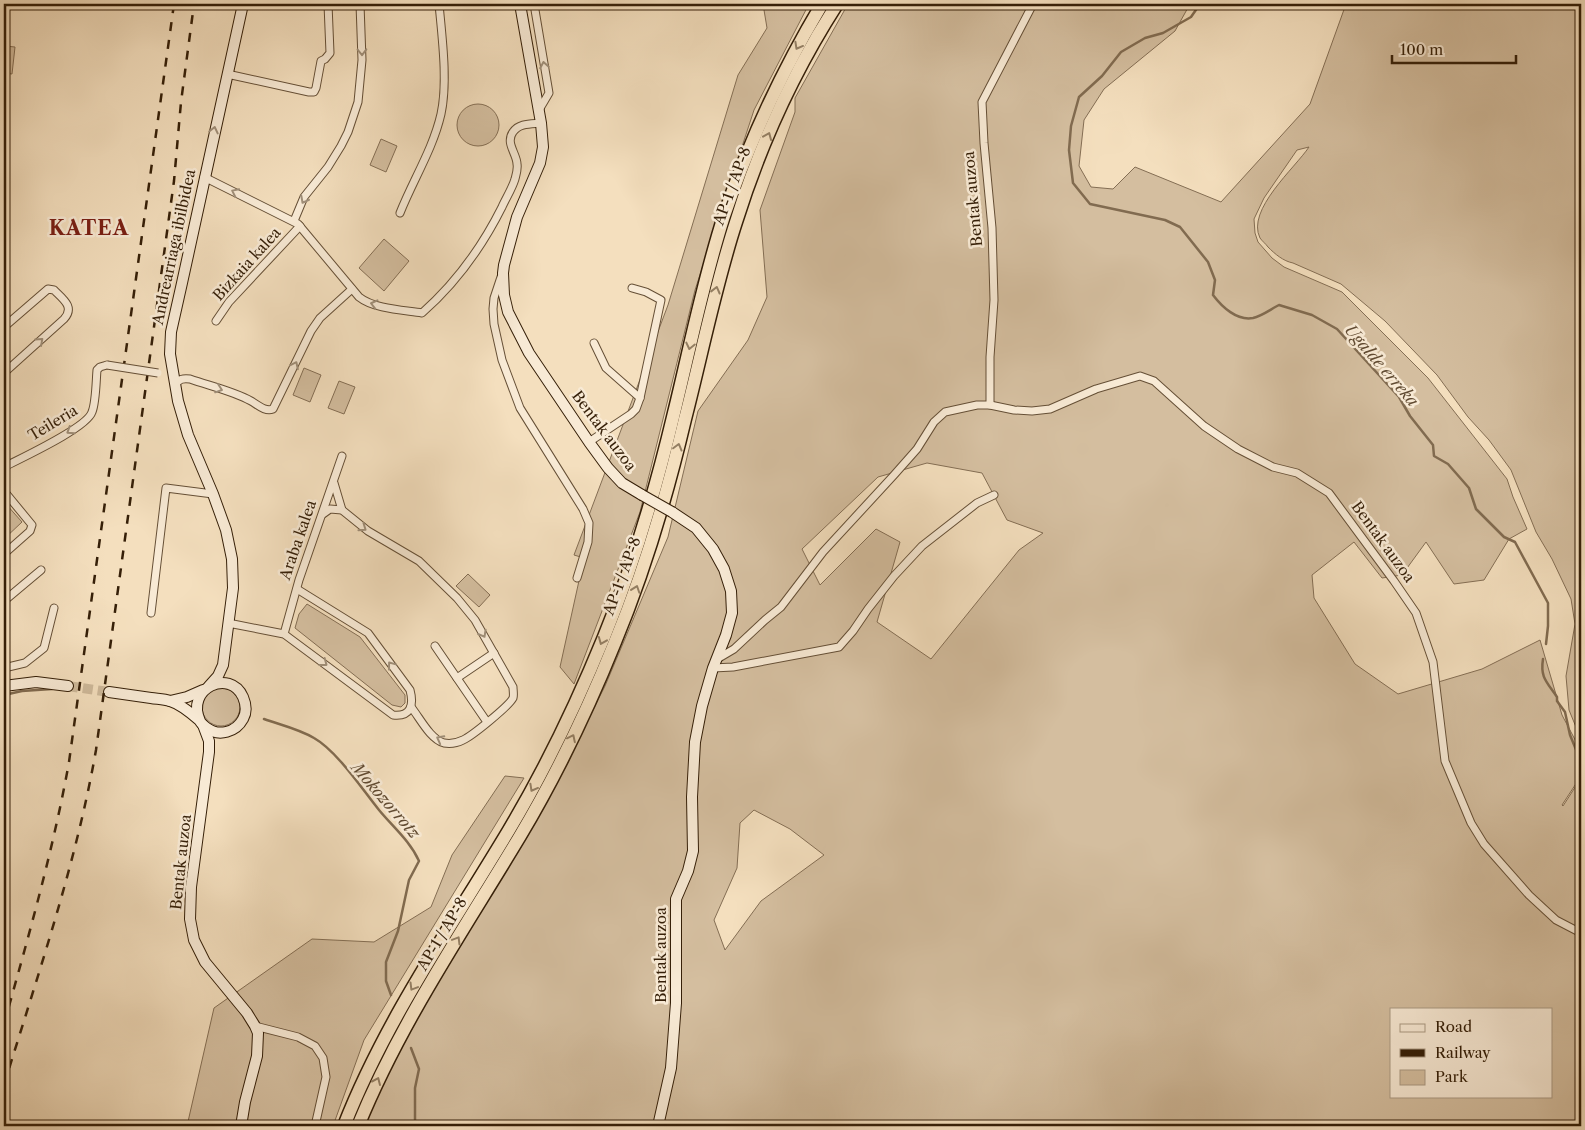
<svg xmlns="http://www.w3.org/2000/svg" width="1585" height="1130" font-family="'Libre Caslon Text',serif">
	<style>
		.green { fill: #d4be9f; stroke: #846e54; fill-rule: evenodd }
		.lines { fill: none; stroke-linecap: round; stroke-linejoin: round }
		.stream { stroke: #816b50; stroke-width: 2.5 }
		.secondary-tunnel { stroke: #ceb99a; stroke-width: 10; stroke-dasharray: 10 5; stroke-linecap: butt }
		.street-casing { stroke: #654f36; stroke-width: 9 }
		.secondary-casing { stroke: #351f08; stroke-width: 12 }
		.highway-casing { stroke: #351f08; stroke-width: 15 }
		.street { stroke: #f8ead5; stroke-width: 7 }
		.secondary { stroke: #f8ead5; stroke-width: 10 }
		.highway { stroke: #f4dfbe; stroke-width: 12 }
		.rail { stroke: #351f08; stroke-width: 2.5; stroke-dasharray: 9 9; stroke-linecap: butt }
		.street-bridge-casing { stroke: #654f36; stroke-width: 9; stroke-linecap: butt }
		.secondary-bridge-casing { stroke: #351f08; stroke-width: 12; stroke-linecap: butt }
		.street-bridge { stroke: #f8ead5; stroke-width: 7 }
		.secondary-bridge { stroke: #f8ead5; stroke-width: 10 }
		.oneway { stroke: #947f63 }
		.oneway2 { stroke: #a08f79 }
		.labels { text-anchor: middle; stroke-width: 5; stroke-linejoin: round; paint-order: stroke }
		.street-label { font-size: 15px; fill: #351f08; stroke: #f8ead5 }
		.water-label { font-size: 16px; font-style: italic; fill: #614b32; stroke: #f8ead5 }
		.district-label { font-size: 20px; font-weight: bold; letter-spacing: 1px; fill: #7a1f14; stroke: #f8ead5 }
	</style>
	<rect width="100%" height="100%" fill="#f4dfbe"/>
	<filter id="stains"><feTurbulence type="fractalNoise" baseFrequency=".004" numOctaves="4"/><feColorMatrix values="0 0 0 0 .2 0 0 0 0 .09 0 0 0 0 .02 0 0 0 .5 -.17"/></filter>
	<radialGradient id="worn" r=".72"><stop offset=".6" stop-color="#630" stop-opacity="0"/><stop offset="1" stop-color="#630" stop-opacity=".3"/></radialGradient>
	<g class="green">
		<path d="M 763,4 L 809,4 L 754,110 L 695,290 L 640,512 L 574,684 L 560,667 L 584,558 L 574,555 L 668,305 L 738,75 L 767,28 Z"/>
		<path d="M 848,4 L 1190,4 L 1175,31 L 1104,89 L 1084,120 L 1079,166 L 1091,187 L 1113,189 L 1135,167 L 1221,202 L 1310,104 L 1346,4 L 1581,4 L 1581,738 L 1578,732 L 1569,710 L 1566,676 L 1575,624 L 1571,599 L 1552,559 L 1536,532 L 1511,470 L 1489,440 L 1468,417 L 1437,375 L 1385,321 L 1341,284 L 1293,263 C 1283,261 1275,254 1268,247 C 1266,244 1262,241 1260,238 C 1246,210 1295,168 1309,147 L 1297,150 L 1264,198 L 1254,219 L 1255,233 L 1258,242 L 1272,258 L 1284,267 L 1342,292 L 1428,378 L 1507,479 L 1513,497 L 1527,529 L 1509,539 L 1484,580 L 1454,584 L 1426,542 L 1402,575 L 1382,578 L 1354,542 L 1312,575 L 1314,598 L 1355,664 L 1398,694 L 1482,669 L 1540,640 L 1562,715 L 1581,751 L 1581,776 L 1562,805 L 1563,806 L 1581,778 L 1581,1126 L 363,1126 L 384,1074 L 559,777 L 605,686 L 668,537 L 698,411 L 748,340 L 767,297 L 760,210 L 795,112 L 795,98 ZM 927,463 L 982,473 L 1007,520 L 1043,533 L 1019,550 L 931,659 L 877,622 L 900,542 L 876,529 L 820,585 L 802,549 L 878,477 ZM 754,810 L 790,829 L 824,855 L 761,901 L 725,950 L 714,920 L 737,868 L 740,823 ZM 1391,1009 L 1551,1009 L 1551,1096 L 1391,1096 Z"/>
		<path d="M 4,43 L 5,46 L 15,47 L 12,74 L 4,73 Z"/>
		<circle cx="478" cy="125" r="21"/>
		<path d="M 381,139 L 397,146 L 386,172 L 370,165 Z"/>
		<path d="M 384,239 L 409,261 L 384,291 L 359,268 Z"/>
		<path d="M 304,368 L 321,375 L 310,402 L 293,395 Z"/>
		<path d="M 339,381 L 355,387 L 344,414 L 328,408 Z"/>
		<path d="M 6,504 L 22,522 L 4,539 L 4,506 Z"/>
		<path d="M 468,574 L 490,595 L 479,607 L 456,586 Z"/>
		<path d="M 307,604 L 360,637 L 405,695 L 405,703 L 401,707 L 392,705 L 295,628 L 299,614 Z"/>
		<circle cx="221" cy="707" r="19"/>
		<path d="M 505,776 L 524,778 L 364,1040 L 333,1126 L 187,1126 L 214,1008 L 312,939 L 374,942 L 431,907 L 452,855 Z"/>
	</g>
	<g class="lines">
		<g class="stream">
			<path d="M 1200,4 L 1191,17 L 1163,33 L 1145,38 L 1121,52 L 1102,76 L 1079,97 L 1071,126 L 1069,150 L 1073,183 L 1090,204 L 1165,220 L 1180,227 L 1208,262 L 1215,280 L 1213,295 C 1222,307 1237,321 1253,318 C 1262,316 1271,309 1279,305 L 1312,315 L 1337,329 L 1399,397 L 1410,416 L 1433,445 L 1434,456 L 1448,464 L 1469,488 L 1476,509 L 1504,537 L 1515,542 L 1548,603 L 1548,626 L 1546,644"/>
			<path d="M 1543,659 C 1540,678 1547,682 1557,697 L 1557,701 L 1565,712 L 1570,735 L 1577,752 L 1581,757"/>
			<path d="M 4,695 L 22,691 L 52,689"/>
			<path d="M 264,719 C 281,725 299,729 314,738 C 337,751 362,789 379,810 C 393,827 410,841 419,861 L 409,880 L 398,931 L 386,962 L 386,981 L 391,995"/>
			<path d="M 411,1048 L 419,1069 L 415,1088 L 415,1126"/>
		</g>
		<path class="secondary-tunnel" d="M 68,686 L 109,692"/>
		<g class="street-casing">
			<g id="street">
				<path d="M 534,4 L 549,93 L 539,110"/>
				<path d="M 227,74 L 309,92 L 314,92 L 316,88 L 321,61 L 325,59 L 330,53 L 328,4"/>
				<path d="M 204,177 L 298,224 L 359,297 C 374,309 403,310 422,313 C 456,283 482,247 502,207 C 506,198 512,189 515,179 C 516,175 518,169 517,164 C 517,154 505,143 513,132 C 519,123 531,124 541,123"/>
				<path d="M 400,213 C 413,180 433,149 441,114 C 448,82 442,37 439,4"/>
				<path d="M 294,221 L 304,197 L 328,167 L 341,146 L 348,132 L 358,102 L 362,60 L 360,4"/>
				<path d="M 501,277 L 494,298 L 493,309 L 494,324 L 502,360 L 520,408 L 583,509 L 589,523 L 588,542 L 577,578"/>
				<path d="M 216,321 L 229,302 L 300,226"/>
				<path d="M 4,327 L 48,289 L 54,290 C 63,299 75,307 64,319 L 4,373"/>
				<path d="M 594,343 L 606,368 L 640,398"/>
				<path d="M 175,385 C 179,379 183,378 190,379 C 210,386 233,391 251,401 C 258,405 265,412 273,409 L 311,331 L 320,318 L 352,289"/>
				<path d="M 990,405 L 990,357 L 994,300 L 992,228 L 984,143 L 982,102 L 1033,4"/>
				<path d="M 589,442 L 631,414 L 636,409 L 640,398 L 661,300 L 646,292 L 632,288"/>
				<path d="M 4,467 C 21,458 87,428 92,412 C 96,402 96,381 97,370 L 100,367 L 107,365"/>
				<path d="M 334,483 L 342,510"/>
				<path d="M 4,491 L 32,525 L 30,531 L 4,554"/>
				<path d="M 323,514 L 330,509 L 342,510 L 368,531 L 419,561 L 457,598 L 475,620 L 513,687 C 513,690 514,695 513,698 C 509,706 472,736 463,740 C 457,743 450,744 444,743 C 430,739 420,718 411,707"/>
				<path d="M 4,601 L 41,570"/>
				<path d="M 151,613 L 166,488 L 213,494"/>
				<path d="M 228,623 L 284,634 L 393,715 C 411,717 414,705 410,690 L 368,633 L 297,589"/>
				<path d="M 284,634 L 299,580 L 342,456"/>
				<path d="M 435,646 L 487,722"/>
				<path d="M 717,659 L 734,649 L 765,620 L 781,607 L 823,552 L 894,475 L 917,449 L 934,422 L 945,412 L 977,405 L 990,405 L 1014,410 L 1032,411 L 1050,409 L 1096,389 L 1140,376 L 1154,381 L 1204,426 L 1238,449 L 1273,467 L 1297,473 L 1329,493 L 1394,581 L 1416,613 L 1433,662 L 1445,761 L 1471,823 L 1484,844 L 1529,895 L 1556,920 L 1581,933"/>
				<path d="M 4,668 L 25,663 L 44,648 L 54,608"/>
				<path d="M 713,668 L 733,667 L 839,647 L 853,631 L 868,609 L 894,576 L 922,546 L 977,503 L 994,495"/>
				<path d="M 457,678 L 494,653"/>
				<path d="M 255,1026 L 298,1037 L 315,1046 L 323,1058 L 326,1077 L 315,1126"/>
			</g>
		</g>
		<g class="secondary-casing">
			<g id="secondary">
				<path d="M 520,4 L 541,123 L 543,147 L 540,163 L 517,217 L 504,265 L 503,273 L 504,295 L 508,312 L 529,353 L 589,442 L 608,468 L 622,483 L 642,495"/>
				<path d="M 4,686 L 36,682 L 68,686"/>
				<path d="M 209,686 L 218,676 L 223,665 L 233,588 L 232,559 L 226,530 L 213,494 L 188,435 L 178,401 L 170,354 L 171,332 L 182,283 L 243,4"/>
				<path d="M 109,692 C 123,694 137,696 151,698 C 157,699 164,699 170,701 C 180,704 191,713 199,720 C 201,723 203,726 207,728 C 219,737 236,732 243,719 C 247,712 246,704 243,697 C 230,668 185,688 200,721"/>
				<path d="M 170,701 L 187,697 L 203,690"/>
				<path d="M 203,725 L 209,741 L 209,752 L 191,887 L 190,919 L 194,940 L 205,962 L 247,1013 L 255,1026 L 258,1033 L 257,1056 L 245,1102 L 241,1126"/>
				<path d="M 658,1126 L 671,1068 L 676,1003 L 676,899 L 688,871 L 693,851 L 692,797 L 695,742 L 702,706 L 713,668 L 726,635 L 732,613 L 731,591 L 724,569 L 713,549 L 696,528 L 672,512"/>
			</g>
		</g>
		<g class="highway-casing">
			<g id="highway">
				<path d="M 344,1126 C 385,1021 451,927 509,830 C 546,768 577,703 604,637 C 634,564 656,489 674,413 C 690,348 703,281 724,216 C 749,142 782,71 822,4"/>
				<path d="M 358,1126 C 400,1023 463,931 520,836 C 557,774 588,709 615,642 C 645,570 667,495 685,419 C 702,353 715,286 736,222 C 760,145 794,71 837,4"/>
			</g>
		</g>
		<use href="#street" class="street"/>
		<use href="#secondary" class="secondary"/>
		<use href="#highway" class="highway"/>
		<g class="rail">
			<path d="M 4,1024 C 28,938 53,851 69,762 L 174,4"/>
			<path d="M 4,1085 C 38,974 76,864 96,750 L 174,181 L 181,102 L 194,4"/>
		</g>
		<g class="street-bridge-casing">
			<path id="street-bridge" d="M 107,365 L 158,373"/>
		</g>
		<g class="secondary-bridge-casing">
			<path id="secondary-bridge" d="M 642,495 L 672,512"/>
		</g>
		<use href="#street-bridge" class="street-bridge"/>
		<use href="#secondary-bridge" class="secondary-bridge"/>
	</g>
	<defs><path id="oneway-chevron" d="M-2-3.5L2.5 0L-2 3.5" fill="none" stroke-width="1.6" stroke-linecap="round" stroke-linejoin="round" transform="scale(1.25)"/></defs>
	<g class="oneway">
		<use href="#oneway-chevron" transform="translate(798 46) rotate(119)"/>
		<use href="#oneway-chevron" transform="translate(768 136) rotate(-67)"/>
		<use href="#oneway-chevron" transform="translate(716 290) rotate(-76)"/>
		<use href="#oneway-chevron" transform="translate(690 346) rotate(103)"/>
		<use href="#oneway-chevron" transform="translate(678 447) rotate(-75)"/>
		<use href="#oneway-chevron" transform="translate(636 589) rotate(-71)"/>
		<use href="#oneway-chevron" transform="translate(602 641) rotate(112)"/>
		<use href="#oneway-chevron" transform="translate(572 738) rotate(-64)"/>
		<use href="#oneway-chevron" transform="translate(533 788) rotate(119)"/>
		<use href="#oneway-chevron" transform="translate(457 940) rotate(-59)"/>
		<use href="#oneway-chevron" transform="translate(413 987) rotate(121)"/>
		<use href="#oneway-chevron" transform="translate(377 1081) rotate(-66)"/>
	</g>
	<g class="oneway2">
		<use href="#oneway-chevron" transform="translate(362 52) rotate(89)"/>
		<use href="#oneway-chevron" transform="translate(544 65) rotate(-100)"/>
		<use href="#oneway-chevron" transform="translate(214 130) rotate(-77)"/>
		<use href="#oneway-chevron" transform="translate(235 192) rotate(-154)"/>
		<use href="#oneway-chevron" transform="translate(304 200) rotate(118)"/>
		<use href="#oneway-chevron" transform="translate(374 304) rotate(-166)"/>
		<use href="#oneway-chevron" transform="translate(40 341) rotate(-42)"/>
		<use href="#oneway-chevron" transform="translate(295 365) rotate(-64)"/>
		<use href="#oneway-chevron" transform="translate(219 389) rotate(19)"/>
		<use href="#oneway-chevron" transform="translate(70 431) rotate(147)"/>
		<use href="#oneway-chevron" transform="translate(363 528) rotate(35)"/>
		<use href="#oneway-chevron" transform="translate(483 634) rotate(61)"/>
		<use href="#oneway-chevron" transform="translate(324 663) rotate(37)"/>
		<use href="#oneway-chevron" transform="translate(391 665) rotate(-127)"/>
		<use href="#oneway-chevron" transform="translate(440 739) rotate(-152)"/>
	</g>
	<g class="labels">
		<g class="street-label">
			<text transform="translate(732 186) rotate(-70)" y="5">AP-1 / AP-8</text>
			<text transform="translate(973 199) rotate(-95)" y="5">Bentak auzoa</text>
			<text transform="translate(174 247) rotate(-78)" y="5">Andrearriaga ibilbidea</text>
			<text transform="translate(247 264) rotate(-48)" y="5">Bizkaia kalea</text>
			<text transform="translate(53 423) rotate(-31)" y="5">Teileria</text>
			<text transform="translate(604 431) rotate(53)" y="5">Bentak auzoa</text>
			<text transform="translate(298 540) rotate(-71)" y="5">Araba kalea</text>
			<text transform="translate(1383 542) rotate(54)" y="5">Bentak auzoa</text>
			<text transform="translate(622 576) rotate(-70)" y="5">AP-1 / AP-8</text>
			<text transform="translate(181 862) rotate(-84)" y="5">Bentak auzoa</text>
			<text transform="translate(442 934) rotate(-59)" y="5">AP-1 / AP-8</text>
			<text transform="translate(661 955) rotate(-90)" y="5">Bentak auzoa</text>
		</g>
		<g class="water-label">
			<text transform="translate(1382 365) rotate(49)" y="6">Ugalde erreka</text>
			<text transform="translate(386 800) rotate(49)" y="6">Mokozorrotz</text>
		</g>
		<g class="district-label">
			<text x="89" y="235">KATEA</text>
		</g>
	</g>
	<rect width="1585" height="1130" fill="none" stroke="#f4dfbe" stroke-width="20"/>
	<rect x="5" y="5" width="1575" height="1120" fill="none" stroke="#351f08" stroke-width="2.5"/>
	<rect x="10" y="10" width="1565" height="1110" fill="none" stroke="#351f08"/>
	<rect x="1390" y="1008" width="162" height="90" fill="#f8ead5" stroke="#aa9983"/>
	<rect x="1400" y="1024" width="25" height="8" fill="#f8ead5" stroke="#aa9983"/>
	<text x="1435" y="1032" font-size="15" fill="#351f08">Road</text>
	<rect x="1400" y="1049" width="25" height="8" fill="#351f08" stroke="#aa9983"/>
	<text x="1435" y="1058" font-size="15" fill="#351f08">Railway</text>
	<rect x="1400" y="1070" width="25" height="15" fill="#d4be9f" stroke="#aa9983"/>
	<text x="1435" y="1082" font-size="15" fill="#351f08">Park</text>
	<path d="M1392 55v8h124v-8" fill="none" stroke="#351f08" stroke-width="2.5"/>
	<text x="1400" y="55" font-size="15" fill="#351f08" stroke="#f8ead5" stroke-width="4" paint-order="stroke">100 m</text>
	<rect width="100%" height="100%" filter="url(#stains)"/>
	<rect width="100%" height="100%" fill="url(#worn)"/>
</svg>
